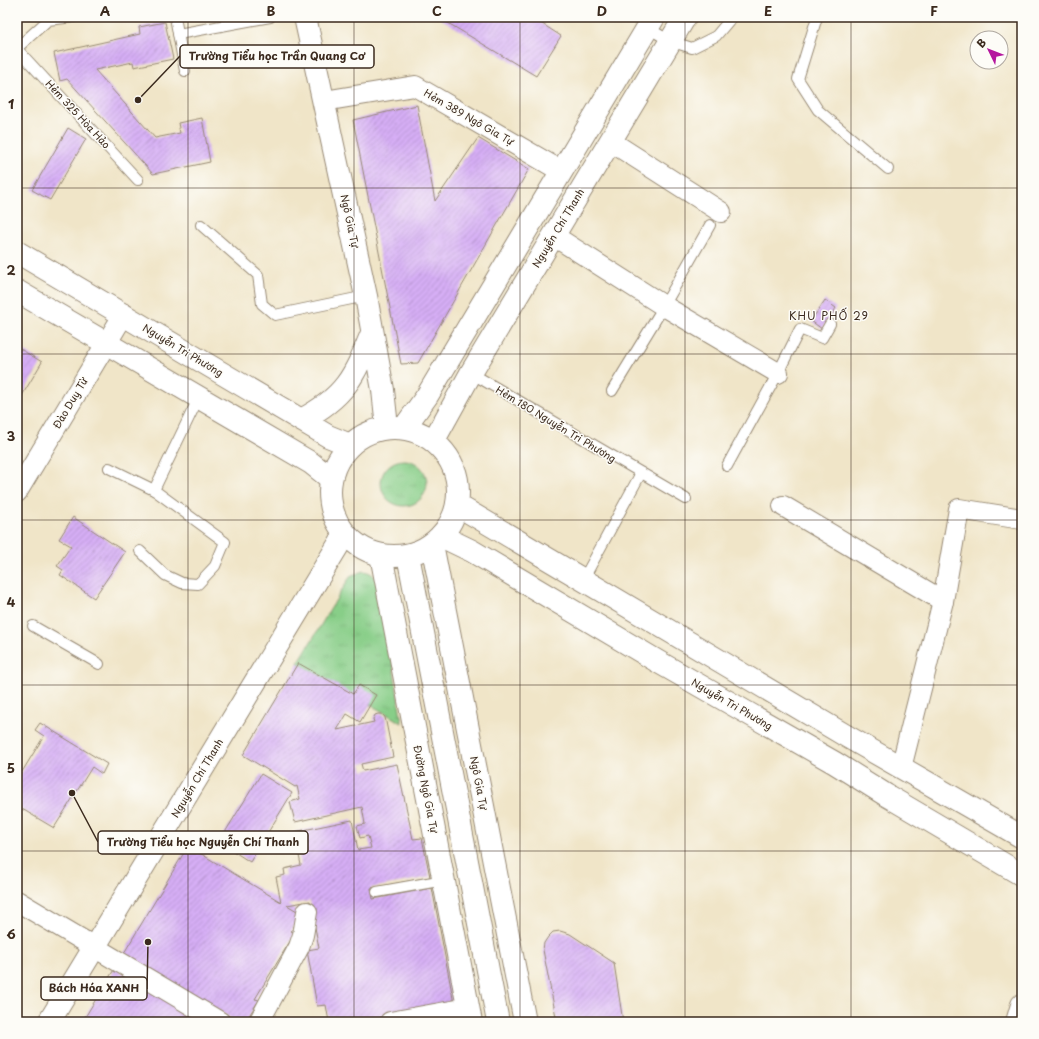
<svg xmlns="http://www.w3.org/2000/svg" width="1039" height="1039" font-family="'Playpen Sans',sans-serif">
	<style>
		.park { fill: url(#park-tufts); stroke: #627c53 }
		.building { fill: url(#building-hatch) }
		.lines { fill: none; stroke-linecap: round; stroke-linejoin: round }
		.lane-casing { stroke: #968873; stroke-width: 12 }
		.street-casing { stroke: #968873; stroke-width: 22 }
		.secondary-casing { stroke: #968873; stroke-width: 24 }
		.primary-casing { stroke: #968873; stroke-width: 24 }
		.lane { stroke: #fff; stroke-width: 10 }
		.street { stroke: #fff; stroke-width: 20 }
		.secondary { stroke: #fff; stroke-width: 22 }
		.primary { stroke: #fff; stroke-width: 22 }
		.grid { fill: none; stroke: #3b2a1e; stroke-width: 1; stroke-opacity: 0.55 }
		.labels { text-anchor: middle; stroke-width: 3; stroke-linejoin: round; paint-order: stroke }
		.street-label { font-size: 10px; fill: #3b2a1e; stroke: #fdfcf7 }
		.neighbourhood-label { font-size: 11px; letter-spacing: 1px; fill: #3b2a1e; stroke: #fdfcf7 }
		.leader { fill: none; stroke: #3b2a1e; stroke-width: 1.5 }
		.callout-dot { fill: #3b2a1e; stroke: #fdfcf7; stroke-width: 1.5 }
		.callout { fill: #fdfcf7; stroke: #3b2a1e; stroke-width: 1.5 }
		.callout-label { font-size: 11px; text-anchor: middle; font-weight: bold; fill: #3b2a1e }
		.neatline { fill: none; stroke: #3b2a1e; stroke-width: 1.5 }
		.grid-label { font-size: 13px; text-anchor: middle; font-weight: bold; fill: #3b2a1e }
	</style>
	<defs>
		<pattern id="park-tufts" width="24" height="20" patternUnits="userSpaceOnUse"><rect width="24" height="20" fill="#88ce88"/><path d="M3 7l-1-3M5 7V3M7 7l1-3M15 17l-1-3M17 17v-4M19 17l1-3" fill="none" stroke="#76b175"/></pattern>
		<pattern id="building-hatch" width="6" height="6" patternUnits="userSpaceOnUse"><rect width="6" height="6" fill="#d6aef5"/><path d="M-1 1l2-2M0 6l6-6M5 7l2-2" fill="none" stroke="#af8ec6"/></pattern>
	</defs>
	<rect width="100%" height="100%" fill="#fdfcf7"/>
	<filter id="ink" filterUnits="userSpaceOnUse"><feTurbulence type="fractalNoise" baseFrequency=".025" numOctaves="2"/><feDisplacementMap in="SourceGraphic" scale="8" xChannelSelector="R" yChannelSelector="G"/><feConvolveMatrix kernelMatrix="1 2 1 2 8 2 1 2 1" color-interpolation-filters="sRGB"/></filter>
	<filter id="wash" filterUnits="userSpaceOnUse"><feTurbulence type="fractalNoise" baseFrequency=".012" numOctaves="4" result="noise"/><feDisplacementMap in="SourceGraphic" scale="16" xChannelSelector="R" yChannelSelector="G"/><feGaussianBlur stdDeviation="0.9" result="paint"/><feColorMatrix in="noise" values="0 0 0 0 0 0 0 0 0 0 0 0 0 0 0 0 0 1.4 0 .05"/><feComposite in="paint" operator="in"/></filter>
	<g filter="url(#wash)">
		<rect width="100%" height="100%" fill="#f0e5c8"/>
		<g class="park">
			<circle cx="404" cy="483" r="23"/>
			<path d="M 364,571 C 374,573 376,578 381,587 L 402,723 L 298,663 L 348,580 L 352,575 Z"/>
		</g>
		<g id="blocks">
			<g class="building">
				<path d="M 438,17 L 520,17 L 530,23 L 533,18 L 561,36 L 536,76 Z"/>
				<path d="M 165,22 L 173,59 L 134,67 L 133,62 L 95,70 L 155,138 L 180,133 L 178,123 L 202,118 L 210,162 L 153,174 L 67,79 L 60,81 L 54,53 L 140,34 L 139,27 Z"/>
				<path d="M 417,105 L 435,201 L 478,138 L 529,169 L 418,363 L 401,364 L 353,120 Z"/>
				<path d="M 68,128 L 86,139 L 50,200 L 32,190 Z"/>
				<path d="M 17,130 L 22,133 L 17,141 Z"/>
				<path d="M 825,300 L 836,308 L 822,329 L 811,321 Z"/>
				<path d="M 17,347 L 42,362 L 17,404 Z"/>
				<path d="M 73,517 L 125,552 L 94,598 L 60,575 L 63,570 L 57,566 L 71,546 L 59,539 Z"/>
				<path d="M 298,663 L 353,694 L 359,685 L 376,695 L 360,722 L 347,714 L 337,730 L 374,722 L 373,719 L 375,715 L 378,714 L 382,714 L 385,717 L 393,757 L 361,764 L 363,771 L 397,764 L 413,839 L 422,838 L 430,877 L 371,888 L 373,899 L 432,888 L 454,1004 L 361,1022 L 329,1022 L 326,1005 L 317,1006 L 307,950 L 319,948 L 310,901 L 287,905 L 302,914 L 291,931 L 295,933 L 255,999 L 259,1000 L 245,1022 L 237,1022 L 124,953 L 188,846 L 281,902 L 276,877 L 285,875 L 284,869 L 301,865 L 294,832 L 352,820 L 358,850 L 371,848 L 368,836 L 360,838 L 357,826 L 365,824 L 362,807 L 295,822 L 290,802 L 300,799 L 297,786 L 295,787 L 243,755 Z"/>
				<path d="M 40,723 L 107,764 L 102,774 L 92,767 L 54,828 L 17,806 L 17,780 L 44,736 L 35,730 Z"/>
				<path d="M 261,774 L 292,793 L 250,862 L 219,842 Z"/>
				<path d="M 560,931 L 570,934 L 614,963 L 623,1022 L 557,1022 L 543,950 L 544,943 L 548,937 L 553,932 Z"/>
				<path d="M 115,968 L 204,1022 L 82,1022 Z"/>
			</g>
		</g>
	</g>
	<g filter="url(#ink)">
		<use href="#blocks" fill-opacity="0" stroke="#968873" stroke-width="1"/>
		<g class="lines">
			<g class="lane-casing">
				<g id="lane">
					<path d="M 175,17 L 185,71"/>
					<path d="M 817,17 L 798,79 L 818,110 L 888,169"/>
					<path d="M 648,28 L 670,41 L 692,48 L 716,36 L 732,17"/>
					<path d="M 178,34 L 270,17"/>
					<path d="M 17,48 L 48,20 L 73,17"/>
					<path d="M 17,49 L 138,180"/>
					<path d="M 201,225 L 258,275 L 262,304 L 275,315 L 366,296"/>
					<path d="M 471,373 L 686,499"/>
					<path d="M 612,391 L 664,306 L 710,225"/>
					<path d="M 727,466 L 778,373 L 800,329 L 822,338 L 830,324"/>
					<path d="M 109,468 L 154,490 L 225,542 L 215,566 L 198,584 L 182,583 L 165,575 L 140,551"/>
					<path d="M 154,490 L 199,397"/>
					<path d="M 583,580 L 641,473"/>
					<path d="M 33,626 L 99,664"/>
					<path d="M 377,892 L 444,880"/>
				</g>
			</g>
			<g class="street-casing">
				<g id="street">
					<path d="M 324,101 L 415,86 L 561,171"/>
					<path d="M 610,141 L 721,212"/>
					<path d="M 554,236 L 664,306 L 778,373"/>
					<path d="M 17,492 L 124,314"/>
					<path d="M 783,506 L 943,601"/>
					<path d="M 901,768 L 943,601 L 959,509 L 1022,519"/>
					<path d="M 17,901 L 220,1022"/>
					<path d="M 259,1022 L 299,947 L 303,935 L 307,912"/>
					<path d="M 390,1022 L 468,1008"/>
				</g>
			</g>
			<g class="secondary-casing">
				<g id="secondary">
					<path d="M 404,428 L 427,396 L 654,17"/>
					<path d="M 434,440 L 471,373 L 685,17"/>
					<path d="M 49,1022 L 345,534"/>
				</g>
			</g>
			<g class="primary-casing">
				<g id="primary">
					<path d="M 305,17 L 366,296 L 383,390 L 387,427"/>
					<path d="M 17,252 L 328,436 L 350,445"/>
					<path d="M 17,291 L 311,463 L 331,479"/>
					<path d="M 301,420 C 345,397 354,377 372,333"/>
					<circle cx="394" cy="492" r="64"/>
					<path d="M 457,505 L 848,737 L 1022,837"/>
					<path d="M 441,536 L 472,551 L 662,664 L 835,763 L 886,795 L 1022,875"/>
					<path d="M 432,544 L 525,1022"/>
					<path d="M 381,555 L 471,1022"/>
					<path d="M 408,555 L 498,1022"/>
					<path d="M 1017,1022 L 1022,1005"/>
				</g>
			</g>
			<use href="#lane" class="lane"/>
			<use href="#street" class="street"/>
			<use href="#secondary" class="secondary"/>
			<use href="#primary" class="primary"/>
		</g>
	</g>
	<path class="grid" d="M 188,17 L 188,1022M 354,17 L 354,1022M 520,17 L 520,1022M 685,17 L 685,1022M 851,17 L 851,1022M 17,188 L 1022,188M 17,354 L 1022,354M 17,520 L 1022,520M 17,685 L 1022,685M 17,851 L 1022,851"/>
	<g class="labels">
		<g class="street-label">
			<text transform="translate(78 114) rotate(47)" y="4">Hẻm 325 Hòa Hảo</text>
			<text transform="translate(469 117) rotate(30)" y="4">Hẻm 389 Ngô Gia Tự</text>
			<text transform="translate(350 221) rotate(78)" y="4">Ngô Gia Tự</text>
			<text transform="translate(558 228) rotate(-59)" y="4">Nguyễn Chí Thanh</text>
			<text transform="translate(183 350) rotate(31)" y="4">Nguyễn Tri Phương</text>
			<text transform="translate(70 403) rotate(-59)" y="4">Đào Duy Từ</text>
			<text transform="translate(556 424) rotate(31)" y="4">Hẻm 180 Nguyễn Tri Phương</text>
			<text transform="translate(732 704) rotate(30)" y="4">Nguyễn Tri Phương</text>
			<text transform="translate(197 778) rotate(-59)" y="4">Nguyễn Chí Thanh</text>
			<text transform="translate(479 783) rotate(79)" y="4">Ngô Gia Tự</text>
			<text transform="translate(426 789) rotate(79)" y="4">Đường Ngô Gia Tự</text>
		</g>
		<g class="neighbourhood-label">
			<text x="829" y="320">KHU PHỐ 29</text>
		</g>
	</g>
	<path class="leader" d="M138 100L180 56M72 793L98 842M148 942L147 989"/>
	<g class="callout-dot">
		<circle cx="138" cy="100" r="4"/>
		<circle cx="72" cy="793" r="4"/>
		<circle cx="148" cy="942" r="4"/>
	</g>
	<g class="callout">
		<rect x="180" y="45" width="194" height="23" rx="4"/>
		<rect x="98" y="831" width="210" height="23" rx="4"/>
		<rect x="41" y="977" width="106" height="23" rx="4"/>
	</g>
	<g class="callout-label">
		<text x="277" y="60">Trường Tiểu học Trần Quang Cơ</text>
		<text x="203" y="846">Trường Tiểu học Nguyễn Chí Thanh</text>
		<text x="94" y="992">Bách Hóa XANH</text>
	</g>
	<rect width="1039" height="1039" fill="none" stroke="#fdfcf7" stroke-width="44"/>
	<g transform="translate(989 50) rotate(313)"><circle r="19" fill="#fdfcf7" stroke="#afa8a0"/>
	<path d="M0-3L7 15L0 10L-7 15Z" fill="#b5179e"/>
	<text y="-6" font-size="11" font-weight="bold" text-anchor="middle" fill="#3b2a1e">B</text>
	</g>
	<rect x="22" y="22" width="995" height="995" class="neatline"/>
	<g class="grid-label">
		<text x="105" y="16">A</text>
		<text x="271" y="16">B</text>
		<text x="437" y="16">C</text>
		<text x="602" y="16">D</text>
		<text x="768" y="16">E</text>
		<text x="934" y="16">F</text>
		<text x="11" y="109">1</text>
		<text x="11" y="275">2</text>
		<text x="11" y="441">3</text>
		<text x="11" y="607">4</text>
		<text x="11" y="773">5</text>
		<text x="11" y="939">6</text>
	</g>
</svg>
